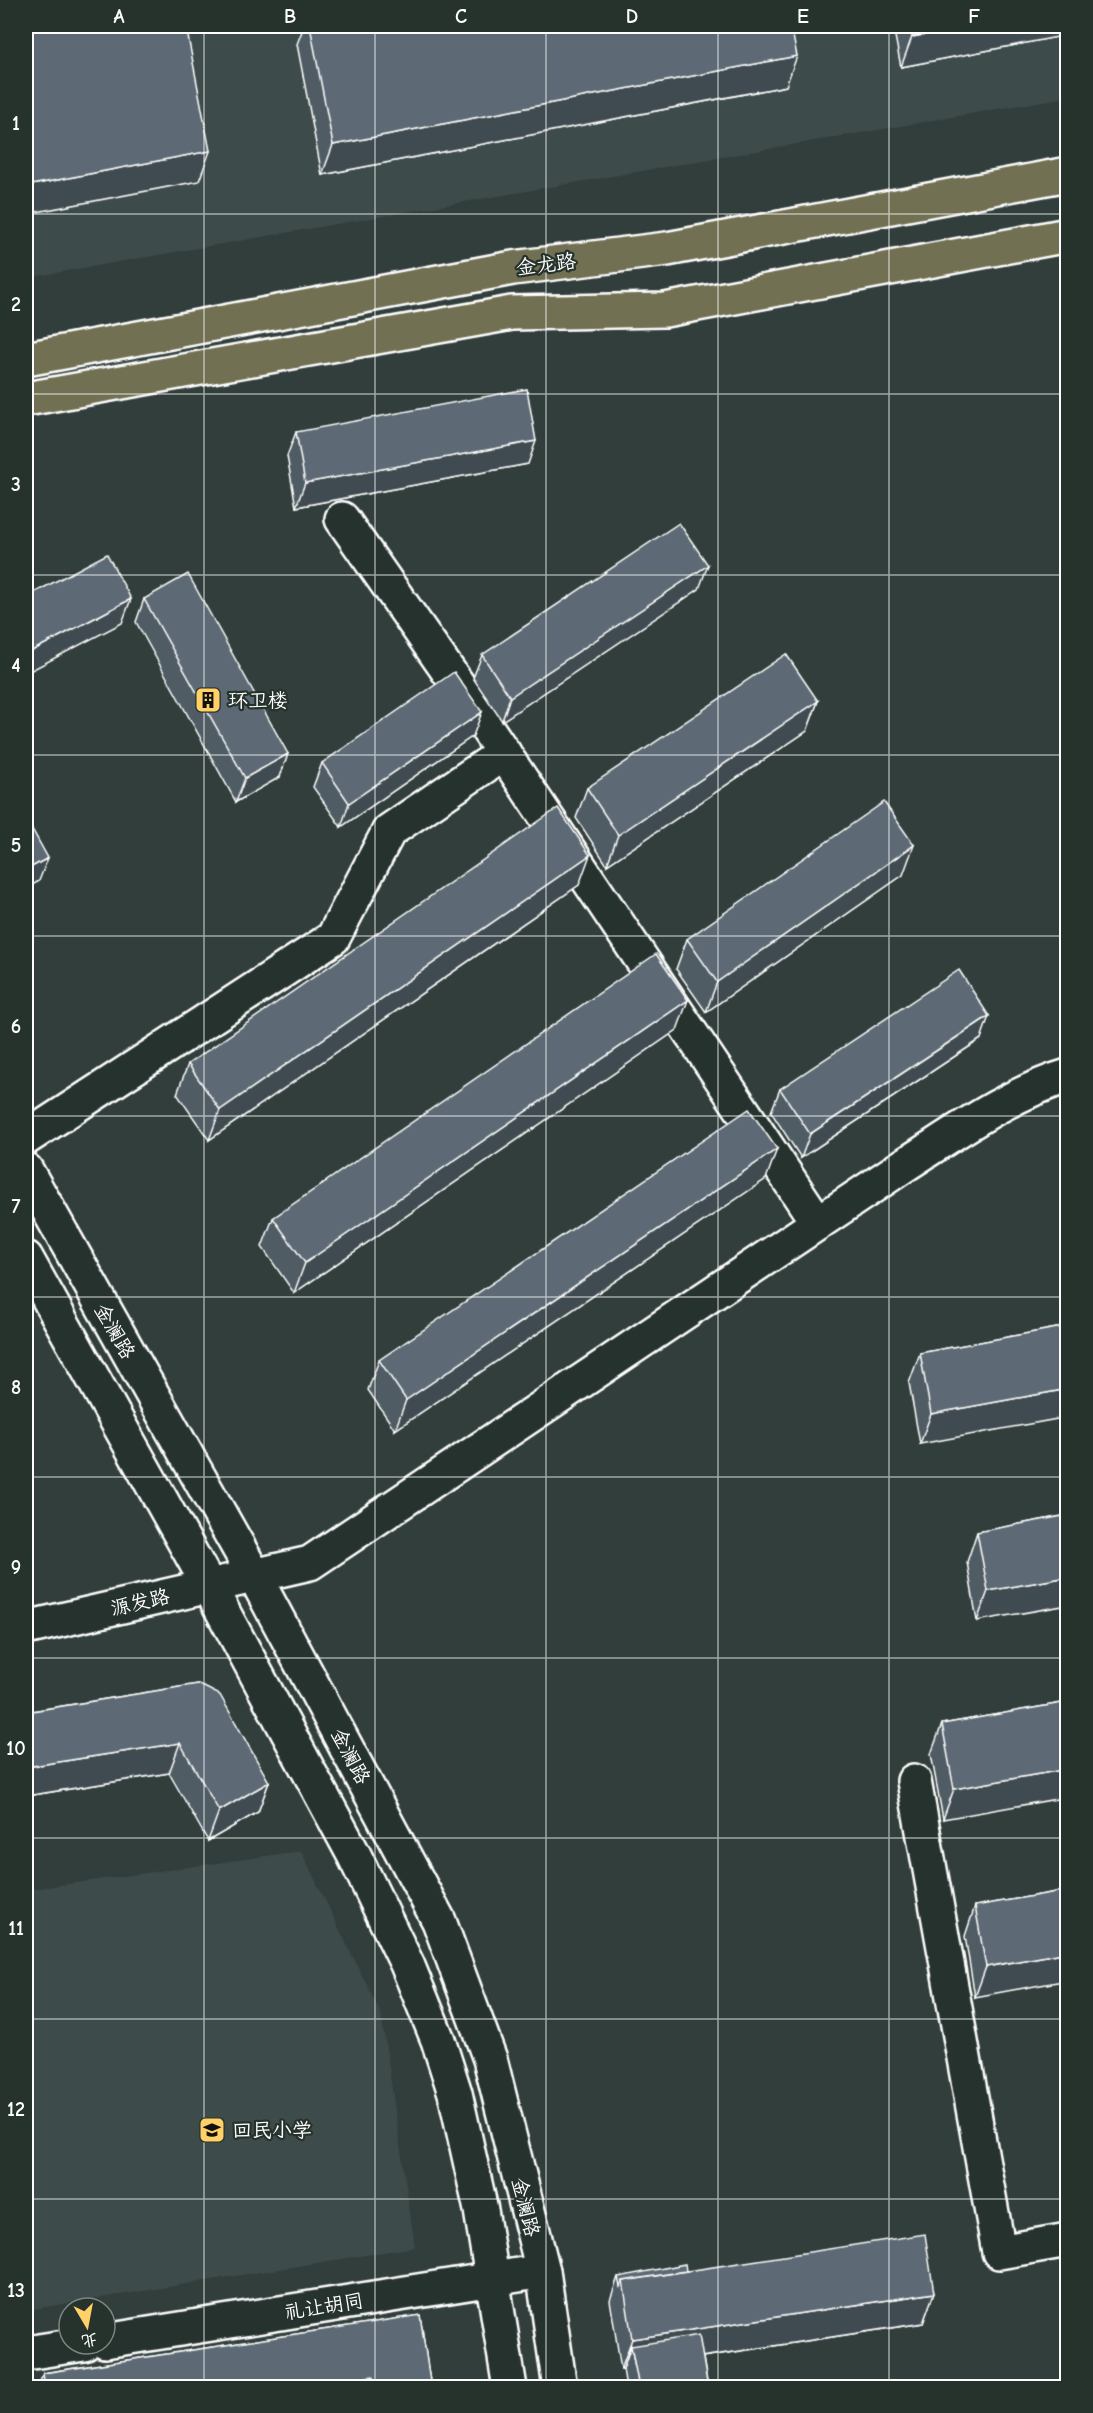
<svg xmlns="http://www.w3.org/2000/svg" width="1093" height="2413" font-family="'Comic Neue','LXGW WenKai TC',sans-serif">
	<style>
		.built { fill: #3e4c4c }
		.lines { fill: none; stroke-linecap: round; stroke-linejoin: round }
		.minor-casing { stroke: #fff; stroke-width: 38 }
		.major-casing { stroke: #fff; stroke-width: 38 }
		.minor { stroke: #26332d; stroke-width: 33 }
		.major { stroke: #716f52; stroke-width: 33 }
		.wall { fill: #505c64; stroke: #fff; stroke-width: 1.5 }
		.shaded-wall { fill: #414b51; stroke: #fff; stroke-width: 1.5 }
		.building { fill: #5d6b74; stroke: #fff; stroke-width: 1.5 }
		.grid { fill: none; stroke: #fff; stroke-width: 1.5; stroke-opacity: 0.55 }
		.labels { text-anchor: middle; stroke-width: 4.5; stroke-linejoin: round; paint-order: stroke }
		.street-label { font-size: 20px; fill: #fff; stroke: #26332d }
		.poi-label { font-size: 20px; fill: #fff; stroke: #26332d; text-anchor: start }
		.neatline { fill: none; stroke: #fff; stroke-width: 2 }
		.grid-label { font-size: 20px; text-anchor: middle; font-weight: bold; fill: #fff }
	</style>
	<rect width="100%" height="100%" fill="#313e3b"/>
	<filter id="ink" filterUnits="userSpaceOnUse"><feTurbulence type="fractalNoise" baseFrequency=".0167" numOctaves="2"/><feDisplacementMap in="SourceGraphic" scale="12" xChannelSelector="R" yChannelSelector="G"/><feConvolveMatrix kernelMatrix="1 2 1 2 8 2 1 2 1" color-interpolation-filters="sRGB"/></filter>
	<g filter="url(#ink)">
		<g class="built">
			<path d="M 26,26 L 1067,26 L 1067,97 L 26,278 Z"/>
			<path d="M 301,1851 L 381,2014 L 415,2247 L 26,2310 L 26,1890 Z"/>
		</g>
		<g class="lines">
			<g class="minor-casing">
				<g id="minor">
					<path d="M 342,519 L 458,685 L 818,1223"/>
					<path d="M 26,1138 L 333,938 L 389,831 L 504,753"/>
					<path d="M 26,1170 L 254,1575 L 439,1921 L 490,2059 L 543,2271 L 560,2388"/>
					<path d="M 26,1258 L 209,1586 L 354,1855 L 407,1964 L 438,2040 L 455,2093 L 481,2210 L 510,2388"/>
					<path d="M 26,1628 L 310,1563 L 903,1166 C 955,1133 1008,1094 1068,1076"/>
					<path d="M 914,1781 L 999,2252 L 1068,2240"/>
					<path d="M 105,2341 L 543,2271"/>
					<path d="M 26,2353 L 84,2344"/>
				</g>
			</g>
			<g class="major-casing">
				<g id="major">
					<path d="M 26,359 L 513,268 L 667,249 L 1068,174"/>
					<path d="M 26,399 L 512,313 L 665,310 L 1068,235"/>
				</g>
			</g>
			<use href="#minor" class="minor"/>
			<use href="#major" class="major"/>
		</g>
		<g class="wall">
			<path d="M 304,26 L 791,26 L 786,86 L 322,175 L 297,44 Z"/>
			<path d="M 893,26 L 1068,26 L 1068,35 L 901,67 Z"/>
			<path d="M 296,432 L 528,464 L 296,507 L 287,456 Z"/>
			<path d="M 699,589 L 502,721 L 473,678 L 482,655 Z"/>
			<path d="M 144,599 L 280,777 L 236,802 L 136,622 Z"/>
			<path d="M 818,701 L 807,731 L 607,865 L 576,818 L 587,788 Z"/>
			<path d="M 473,736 L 341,827 L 313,787 L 322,763 Z"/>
			<path d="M 903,875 L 706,1012 L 676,969 L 687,939 Z"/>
			<path d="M 579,885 L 209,1140 L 177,1094 L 188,1064 Z"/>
			<path d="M 677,1030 L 294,1293 L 262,1247 L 273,1218 Z"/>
			<path d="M 981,1039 L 801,1158 L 771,1112 L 780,1089 Z"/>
			<path d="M 766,1179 L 395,1430 L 368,1390 L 379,1360 Z"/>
			<path d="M 1068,1326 L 920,1444 L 909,1383 L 920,1353 Z"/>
			<path d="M 1068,1515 L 977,1621 L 967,1562 L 977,1532 Z"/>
			<path d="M 198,1684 L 269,1782 L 258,1812 L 208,1841 L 169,1773 L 26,1796 L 26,1712 Z"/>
			<path d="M 1068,1702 L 943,1819 L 931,1754 L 942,1724 Z"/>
			<path d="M 1068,1890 L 975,1997 L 965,1936 L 975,1906 Z"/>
			<path d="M 686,2271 L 934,2293 L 923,2323 L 703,2357 L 708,2388 L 626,2388 L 623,2369 L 621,2369 L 610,2300 L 618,2277 Z"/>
			<path d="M 420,2315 L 431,2388 L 38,2388 L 43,2373 Z"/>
		</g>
		<g class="shaded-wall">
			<path d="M 970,26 L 1068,26 L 1068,35 L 901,67 L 912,37 Z"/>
			<path d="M 797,56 L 786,86 L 322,175 L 333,145 Z"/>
			<path d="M 210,151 L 199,181 L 26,214 L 26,186 Z"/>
			<path d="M 536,441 L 528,464 L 296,507 L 305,483 Z"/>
			<path d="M 708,565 L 699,589 L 502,721 L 510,697 Z"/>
			<path d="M 131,599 L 122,623 L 26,673 L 26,654 Z"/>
			<path d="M 818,701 L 807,731 L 607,865 L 618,835 Z"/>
			<path d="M 482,712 L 473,736 L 341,827 L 349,803 Z"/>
			<path d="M 288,754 L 280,777 L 236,802 L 245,778 Z"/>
			<path d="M 914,845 L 903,875 L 706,1012 L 717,982 Z"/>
			<path d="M 590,855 L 579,885 L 209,1140 L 220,1110 Z"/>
			<path d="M 48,858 L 39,881 L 26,889 L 26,870 Z"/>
			<path d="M 688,1000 L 677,1030 L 294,1293 L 305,1263 Z"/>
			<path d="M 989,1016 L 981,1039 L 801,1158 L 810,1134 Z"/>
			<path d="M 777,1149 L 766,1179 L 395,1430 L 406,1400 Z"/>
			<path d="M 1068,1389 L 1068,1417 L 920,1444 L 931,1414 Z"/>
			<path d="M 1068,1577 L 1068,1605 L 977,1621 L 988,1591 Z"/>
			<path d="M 180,1743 L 169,1773 L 26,1796 L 26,1767 Z"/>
			<path d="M 1068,1769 L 1068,1797 L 943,1819 L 954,1789 Z"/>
			<path d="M 269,1782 L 258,1812 L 208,1841 L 219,1811 Z"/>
			<path d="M 1068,1952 L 1068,1980 L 975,1997 L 986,1967 Z"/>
			<path d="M 934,2293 L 923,2323 L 635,2367 L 631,2346 L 623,2369 L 621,2369 L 632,2339 Z"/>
			<path d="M 373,2376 L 369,2388 L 299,2388 Z"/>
		</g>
		<g class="building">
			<path d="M 26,26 L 186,26 L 210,151 L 26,186 Z"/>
			<path d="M 310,26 L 791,26 L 797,56 L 333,145 Z"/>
			<path d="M 910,26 L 970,26 L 912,37 Z"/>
			<path d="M 527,389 L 536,441 L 305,483 L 296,432 Z"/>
			<path d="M 679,523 L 708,565 L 510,697 L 482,655 Z"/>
			<path d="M 107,554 L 131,599 L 26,654 L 26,597 Z"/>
			<path d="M 188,574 L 288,754 L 245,778 L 144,599 Z"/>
			<path d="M 786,654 L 818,701 L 618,835 L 587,788 Z"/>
			<path d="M 454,672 L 482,712 L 349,803 L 322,763 Z"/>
			<path d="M 884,802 L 914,845 L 717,982 L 687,939 Z"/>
			<path d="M 558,808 L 590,855 L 220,1110 L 188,1064 Z"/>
			<path d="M 26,818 L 48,858 L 26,870 Z"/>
			<path d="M 656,954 L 688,1000 L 305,1263 L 273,1218 Z"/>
			<path d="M 959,970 L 989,1016 L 810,1134 L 780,1089 Z"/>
			<path d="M 749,1109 L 777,1149 L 406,1400 L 379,1360 Z"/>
			<path d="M 1068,1326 L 1068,1389 L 931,1414 L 920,1353 Z"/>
			<path d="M 1068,1515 L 1068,1577 L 988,1591 L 977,1532 Z"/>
			<path d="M 198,1684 L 220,1695 L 269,1782 L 219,1811 L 180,1743 L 26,1767 L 26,1712 Z"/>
			<path d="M 1068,1702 L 1068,1769 L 954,1789 L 942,1724 Z"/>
			<path d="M 1068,1890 L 1068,1952 L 986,1967 L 975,1906 Z"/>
			<path d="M 925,2234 L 934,2293 L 632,2339 L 623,2281 Z"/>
			<path d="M 685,2264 L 686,2271 L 623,2281 L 620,2287 L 618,2277 Z"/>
			<path d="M 420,2315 L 431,2388 L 374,2388 L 373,2376 L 299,2388 L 45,2388 L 43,2373 Z"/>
			<path d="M 699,2335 L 708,2388 L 639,2388 L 631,2346 Z"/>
		</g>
	</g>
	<path class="grid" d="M 204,26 L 204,2388M 375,26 L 375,2388M 546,26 L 546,2388M 718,26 L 718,2388M 889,26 L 889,2388M 26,214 L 1068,214M 26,394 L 1068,394M 26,575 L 1068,575M 26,755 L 1068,755M 26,936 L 1068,936M 26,1116 L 1068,1116M 26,1297 L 1068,1297M 26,1477 L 1068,1477M 26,1658 L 1068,1658M 26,1838 L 1068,1838M 26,2019 L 1068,2019M 26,2199 L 1068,2199"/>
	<defs>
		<g id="building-square" transform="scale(1.35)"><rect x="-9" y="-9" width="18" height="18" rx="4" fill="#ffd166" stroke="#26332d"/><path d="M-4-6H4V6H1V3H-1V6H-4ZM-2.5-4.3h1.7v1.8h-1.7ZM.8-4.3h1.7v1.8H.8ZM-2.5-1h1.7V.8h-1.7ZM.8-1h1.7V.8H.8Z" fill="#111"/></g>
		<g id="school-square" transform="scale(1.35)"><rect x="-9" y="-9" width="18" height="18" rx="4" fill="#ffd166" stroke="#26332d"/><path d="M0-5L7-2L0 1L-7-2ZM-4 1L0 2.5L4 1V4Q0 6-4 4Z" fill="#111"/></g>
	</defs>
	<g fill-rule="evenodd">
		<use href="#building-square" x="208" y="700"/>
		<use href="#school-square" x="212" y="2130"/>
	</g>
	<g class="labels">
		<g class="street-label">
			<text transform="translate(546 264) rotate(-7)" y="7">金龙路</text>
			<text transform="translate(115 1331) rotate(60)" y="7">金澜路</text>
			<text transform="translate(140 1602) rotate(-13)" y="7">源发路</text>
			<text transform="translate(351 1756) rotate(62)" y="7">金澜路</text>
			<text transform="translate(526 2207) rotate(76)" y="7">金澜路</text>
			<text transform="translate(324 2306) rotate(-9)" y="7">礼让胡同</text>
		</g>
		<g class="poi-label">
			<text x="228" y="707">环卫楼</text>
			<text x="232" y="2137">回民小学</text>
		</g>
	</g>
	<rect width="1093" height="2413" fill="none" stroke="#26332d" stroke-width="66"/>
	<g transform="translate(87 2326) rotate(170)"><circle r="28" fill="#26332d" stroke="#7d8581" stroke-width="1.5"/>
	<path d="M0-4.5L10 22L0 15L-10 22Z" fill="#ffd166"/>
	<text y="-9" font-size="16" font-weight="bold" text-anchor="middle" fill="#ffffff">北</text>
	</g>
	<rect x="33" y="33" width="1027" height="2347" class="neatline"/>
	<g class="grid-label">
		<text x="119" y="23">A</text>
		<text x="290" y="23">B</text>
		<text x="461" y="23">C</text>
		<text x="632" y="23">D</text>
		<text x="803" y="23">E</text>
		<text x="974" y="23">F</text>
		<text x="16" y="130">1</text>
		<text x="16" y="311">2</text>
		<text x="16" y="491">3</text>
		<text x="16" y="672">4</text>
		<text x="16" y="852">5</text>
		<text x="16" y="1033">6</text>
		<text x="16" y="1213">7</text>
		<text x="16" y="1394">8</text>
		<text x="16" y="1574">9</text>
		<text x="16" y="1755">10</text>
		<text x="16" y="1935">11</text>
		<text x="16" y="2116">12</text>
		<text x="16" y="2297">13</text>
	</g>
</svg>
